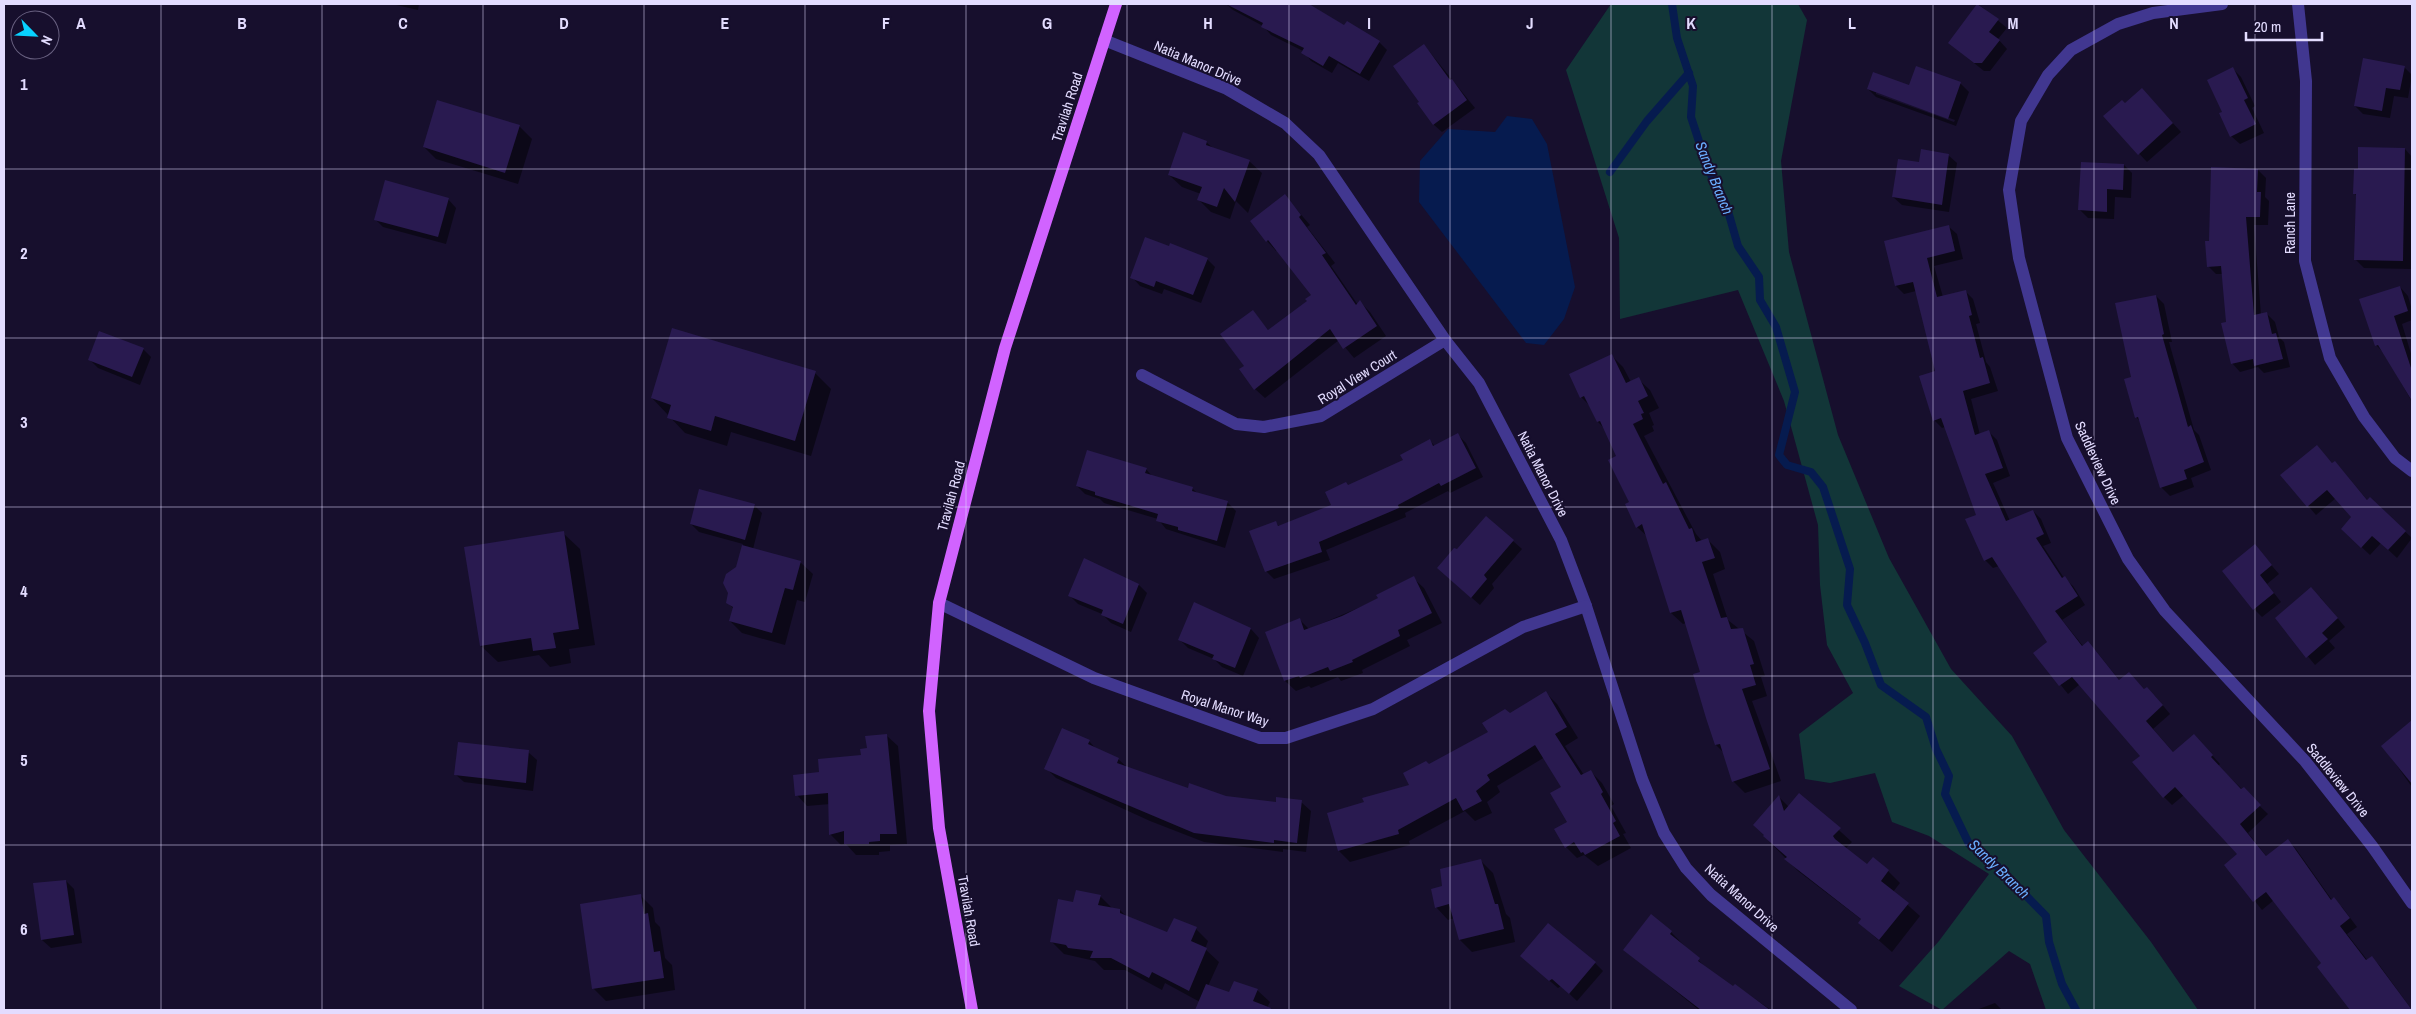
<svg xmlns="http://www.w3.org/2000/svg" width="2416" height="1014" font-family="'Archivo Narrow',sans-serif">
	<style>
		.green { fill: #123638 }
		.water { fill: #061b4f }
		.shadow { fill: #0007; fill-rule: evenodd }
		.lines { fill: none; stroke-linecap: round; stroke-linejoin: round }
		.stream { stroke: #061b4f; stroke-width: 8 }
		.building { fill: #291a50 }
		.minor { stroke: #413790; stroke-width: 12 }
		.major { stroke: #d163ff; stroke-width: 12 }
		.grid { fill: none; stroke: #e3dcff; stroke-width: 1; stroke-opacity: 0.55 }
		.labels { text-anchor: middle; stroke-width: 4; stroke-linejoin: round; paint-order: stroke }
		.street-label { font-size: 14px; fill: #e3dcff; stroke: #170f2d }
		.water-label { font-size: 15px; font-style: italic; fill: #6aaeff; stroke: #170f2d }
		.grid-label { font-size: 16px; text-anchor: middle; font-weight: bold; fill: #e3dcff; stroke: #170f2d; stroke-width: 4; stroke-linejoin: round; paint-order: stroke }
	</style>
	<rect width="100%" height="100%" fill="#170f2d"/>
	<path class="green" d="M 1611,4 L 1798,4 L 1807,20 L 1781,161 L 1789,252 L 1838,435 L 1889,558 L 1951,669 L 2012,736 L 2064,830 L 2151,942 L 2198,1010 L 2046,1010 L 2030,964 L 2009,951 L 1942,1010 L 1899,986 L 1939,941 L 1989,874 L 1929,836 L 1892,822 L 1875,773 L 1830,783 L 1805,779 L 1799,734 L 1853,693 L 1827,645 L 1820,585 L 1818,525 L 1784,401 L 1738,290 L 1620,319 L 1619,238 L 1566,70 Z"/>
	<path class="water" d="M 1507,116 L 1532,119 L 1547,144 L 1575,287 L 1564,319 L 1544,345 L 1526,343 L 1419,202 L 1420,161 L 1448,129 L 1495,132 Z"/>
	<g class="shadow">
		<path d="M 392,4 L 419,4 L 418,10 Z"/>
		<path d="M 1226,4 L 1308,4 L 1344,26 L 1379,42 L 1387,50 L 1369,81 L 1338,63 L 1332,73 L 1311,61 L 1303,51 L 1271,35 L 1263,26 L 1233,10 Z"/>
		<path d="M 1978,4 L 2007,28 L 1998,39 L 2007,49 L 1990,71 L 1984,71 L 1949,43 Z"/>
		<path d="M 1424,45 L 1475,108 L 1442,132 L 1433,124 L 1421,102 Z"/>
		<path d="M 2404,67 L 2412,75 L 2408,98 L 2394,96 L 2390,118 L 2363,114 L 2355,106 Z"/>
		<path d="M 1917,68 L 1961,84 L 1969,92 L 1956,126 L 1876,97 L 1868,89 L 1910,86 ZM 1876,92 L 1955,120 L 1954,122 L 1876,94 Z"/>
		<path d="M 2233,69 L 2241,77 L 2255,106 L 2252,108 L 2264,133 L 2240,144 L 2231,136 L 2224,112 Z"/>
		<path d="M 2150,98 L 2181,132 L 2147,162 L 2105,117 L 2125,105 Z"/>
		<path d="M 519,126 L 532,139 L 518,184 L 436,159 L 424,147 Z"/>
		<path d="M 1206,142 L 1213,148 L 1249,161 L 1262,173 L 1248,213 L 1236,201 L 1230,219 L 1211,212 L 1199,200 L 1201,194 L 1182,187 L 1169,175 Z"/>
		<path d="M 2405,149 L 2412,157 L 2411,269 L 2364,268 L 2356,260 L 2357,196 L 2355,194 L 2359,170 Z"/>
		<path d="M 1948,155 L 1957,163 L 1949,212 L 1902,205 L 1893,197 L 1920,163 Z"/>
		<path d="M 2124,165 L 2132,173 L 2131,198 L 2115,197 L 2114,219 L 2088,218 L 2080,210 Z"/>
		<path d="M 2258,170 L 2266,178 L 2265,197 L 2269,201 L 2268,225 L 2254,225 L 2261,315 L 2267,314 L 2275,322 L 2279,337 L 2284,342 L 2290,367 L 2264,373 L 2258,367 L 2240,372 L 2232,363 L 2223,274 L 2216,274 L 2208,266 L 2210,242 Z"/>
		<path d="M 1285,196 L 1310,225 L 1307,227 L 1335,263 L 1331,266 L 1358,305 L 1360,302 L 1370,312 L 1386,336 L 1354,358 L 1339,340 L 1265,398 L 1255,389 L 1245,366 L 1253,312 L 1269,331 L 1308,301 L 1312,295 L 1278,250 L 1276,251 L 1267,241 Z"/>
		<path d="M 448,199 L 456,208 L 446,244 L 383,227 L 375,219 Z"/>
		<path d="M 1948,226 L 1957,234 L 1963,259 L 1934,266 L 1943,297 L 1965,291 L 1973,299 L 1980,323 L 1976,324 L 1986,362 L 1990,367 L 1998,391 L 1971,399 L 1980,435 L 1989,432 L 1997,440 L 2010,476 L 1993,483 L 2010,521 L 2033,511 L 2041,519 L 2051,543 L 2043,546 L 2064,578 L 2073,586 L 2085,605 L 2062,620 L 2083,646 L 2096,651 L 2120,681 L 2129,673 L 2145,690 L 2155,696 L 2170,714 L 2153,729 L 2174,753 L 2202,744 L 2220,764 L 2218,766 L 2268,814 L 2248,833 L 2267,857 L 2288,841 L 2296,849 L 2332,900 L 2342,907 L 2357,927 L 2347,934 L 2368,961 L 2372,958 L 2380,966 L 2412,1010 L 2351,1010 L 2318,967 L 2323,963 L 2274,900 L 2262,910 L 2226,865 L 2239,854 L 2184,795 L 2172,805 L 2164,797 L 2142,756 L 2080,684 L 2068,694 L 2035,653 L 2048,642 L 1999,566 L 1993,568 L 1985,560 L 1977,515 L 1945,427 L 1942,428 L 1934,420 L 1937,372 L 1916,291 L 1904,294 L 1896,286 L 1885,242 Z"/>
		<path d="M 1207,259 L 1215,267 L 1201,303 L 1164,289 L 1162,294 L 1140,286 L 1132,277 Z"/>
		<path d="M 2400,287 L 2408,296 L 2412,310 L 2412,320 L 2402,324 L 2412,357 L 2412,402 L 2385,354 L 2376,345 Z"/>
		<path d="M 2156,296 L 2164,304 L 2172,342 L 2169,342 L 2194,430 L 2199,435 L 2211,470 L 2191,478 L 2194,487 L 2170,496 L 2161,487 L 2141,422 L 2136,417 L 2132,378 Z"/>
		<path d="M 143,349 L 151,357 L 140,385 L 98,368 L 90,360 Z"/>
		<path d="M 1611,355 L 1623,367 L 1631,382 L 1638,379 L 1650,390 L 1659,408 L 1649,413 L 1654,425 L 1652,426 L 1654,431 L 1644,436 L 1696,534 L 1703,542 L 1708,540 L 1720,552 L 1725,569 L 1713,574 L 1728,620 L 1754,641 L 1765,676 L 1761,677 L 1767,696 L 1752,701 L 1781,781 L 1745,793 L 1733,781 L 1724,753 L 1716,745 L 1701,673 L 1686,623 L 1683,624 L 1671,613 L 1648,537 L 1637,527 L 1618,456 L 1605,429 L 1598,422 L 1591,407 L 1581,397 Z"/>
		<path d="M 815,373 L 831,389 L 811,456 L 731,432 L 727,446 L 685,433 L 652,398 Z"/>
		<path d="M 1458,435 L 1466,443 L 1483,477 L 1450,493 L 1448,491 L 1405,513 L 1406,517 L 1326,550 L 1330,560 L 1274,579 L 1266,571 L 1276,523 L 1279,526 L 1332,506 L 1348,486 L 1404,461 L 1430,441 L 1435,446 Z"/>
		<path d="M 2317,447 L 2333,464 L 2335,462 L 2343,471 L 2368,501 L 2370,499 L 2412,538 L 2397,558 L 2381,543 L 2370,555 L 2351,537 L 2353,518 L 2336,498 L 2316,515 L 2282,476 Z"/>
		<path d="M 1146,469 L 1153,477 L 1192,488 L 1199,495 L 1227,502 L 1236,511 L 1225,548 L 1166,529 L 1158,519 L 1104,503 L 1100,499 L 1085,494 L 1077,486 Z"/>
		<path d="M 754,505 L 762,513 L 753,549 L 800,562 L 813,574 L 805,602 L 797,600 L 785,645 L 742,633 L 730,621 L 734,609 L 727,602 L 743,544 L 699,532 L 691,524 Z"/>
		<path d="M 1486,517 L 1522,549 L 1492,584 L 1494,588 L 1480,605 L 1447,576 L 1457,551 Z"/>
		<path d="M 563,533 L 580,549 L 595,645 L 569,649 L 571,663 L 550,667 L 539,655 L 498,662 L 481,646 Z"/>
		<path d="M 2255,546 L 2279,574 L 2267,584 L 2281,602 L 2262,617 L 2254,609 Z"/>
		<path d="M 1413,578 L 1424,588 L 1442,623 L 1407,640 L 1410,646 L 1362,670 L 1363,673 L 1341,681 L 1338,677 L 1311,688 L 1309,686 L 1296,691 L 1285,681 L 1266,632 L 1299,619 L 1309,629 L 1379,599 Z"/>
		<path d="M 1139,585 L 1147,593 L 1131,632 L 1111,623 L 1102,614 L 1078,604 L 1070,596 Z"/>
		<path d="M 2320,597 L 2345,627 L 2329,641 L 2335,648 L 2315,665 L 2277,619 Z"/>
		<path d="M 1195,604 L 1251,629 L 1259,638 L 1243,676 L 1222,667 L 1214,659 L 1188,648 L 1180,640 Z"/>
		<path d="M 1546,693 L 1557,704 L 1578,738 L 1565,746 L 1584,775 L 1590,771 L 1602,783 L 1614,804 L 1611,806 L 1626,833 L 1623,834 L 1631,848 L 1598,866 L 1584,855 L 1577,858 L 1566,847 L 1569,822 L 1563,787 L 1545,757 L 1497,786 L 1500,792 L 1487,802 L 1492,813 L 1475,821 L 1465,811 L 1409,841 L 1410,845 L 1350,862 L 1339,851 L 1365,803 L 1410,786 L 1429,765 L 1490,733 L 1509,715 Z"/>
		<path d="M 2412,722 L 2412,787 L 2383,746 Z"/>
		<path d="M 887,736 L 898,746 L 907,844 L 890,845 L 890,851 L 879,852 L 879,855 L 856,855 L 846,844 L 841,845 L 830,834 L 830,804 L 807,806 L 797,795 L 821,773 L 862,757 L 868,749 Z"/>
		<path d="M 1089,741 L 1097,750 L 1118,759 L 1128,768 L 1188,790 L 1226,797 L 1277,803 L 1301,802 L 1311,811 L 1306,852 L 1283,849 L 1283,852 L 1204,842 L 1150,821 L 1056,778 L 1046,768 Z"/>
		<path d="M 528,752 L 537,760 L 533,791 L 464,782 L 455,774 Z"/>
		<path d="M 1799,794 L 1852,842 L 1845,849 L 1868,866 L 1888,871 L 1900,883 L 1893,892 L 1920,916 L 1892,952 L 1859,923 L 1862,920 L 1798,871 L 1764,836 L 1779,797 L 1789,807 Z"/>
		<path d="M 1480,860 L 1493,873 L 1506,914 L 1510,918 L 1515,942 L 1472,952 L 1460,940 L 1454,918 L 1448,920 L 1436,907 L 1443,886 Z"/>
		<path d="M 66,881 L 74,889 L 82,943 L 51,948 L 42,940 Z"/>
		<path d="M 641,896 L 653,908 L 655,922 L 660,927 L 665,958 L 672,965 L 675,990 L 606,1001 L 593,988 Z"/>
		<path d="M 1100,896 L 1112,908 L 1120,910 L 1127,917 L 1168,934 L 1196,929 L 1208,941 L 1205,949 L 1219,962 L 1208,986 L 1229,994 L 1257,990 L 1270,1002 L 1266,1010 L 1197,1010 L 1200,1002 L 1165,983 L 1162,990 L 1125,970 L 1104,970 L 1095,961 L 1064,954 L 1052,942 L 1074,904 Z"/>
		<path d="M 1671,932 L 1709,971 L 1733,988 L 1735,985 L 1771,1010 L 1699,1010 L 1625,950 Z"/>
		<path d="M 1595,963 L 1603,971 L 1577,1001 L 1561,986 L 1558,988 L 1530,964 Z"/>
		<path d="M 1995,1003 L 2002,1010 L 1976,1010 Z"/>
	</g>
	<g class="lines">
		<g class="stream">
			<path d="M 1672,4 L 1677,38 L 1693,86 L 1691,117 L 1708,169 L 1726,204 L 1738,246 L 1759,277 L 1760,300 L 1776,327 L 1795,392 L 1779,455 L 1787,465 L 1811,472 L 1823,487 L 1850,569 L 1847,605 L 1865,643 L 1881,685 L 1926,717 L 1936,749 L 1949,776 L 1945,794 L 1969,844 L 1998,867 L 2046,916 L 2049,942 L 2062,984 L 2076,1010"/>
			<path d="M 1610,172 L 1647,121 L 1689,73"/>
		</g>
	</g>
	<g class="building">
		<path d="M 1226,4 L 1309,4 L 1344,25 L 1347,21 L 1380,41 L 1360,74 L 1329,56 L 1323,66 L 1301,53 L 1304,48 L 1261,27 L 1263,23 Z"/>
		<path d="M 1977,4 L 1999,19 L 1989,32 L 2000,40 L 1982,63 L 1974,63 L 1948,43 Z"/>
		<path d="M 1424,44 L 1450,80 L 1452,79 L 1467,100 L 1433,125 L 1417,103 L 1419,102 L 1393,66 Z"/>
		<path d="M 2363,58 L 2405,66 L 2400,90 L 2386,88 L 2382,111 L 2354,106 Z"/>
		<path d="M 1916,66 L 1961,82 L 1948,119 L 1867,89 L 1873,72 L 1909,85 Z"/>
		<path d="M 2233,67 L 2248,98 L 2244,100 L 2256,124 L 2230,137 L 2219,113 L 2222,112 L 2207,80 Z"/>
		<path d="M 2142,88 L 2173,123 L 2138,155 L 2103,116 L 2122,100 L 2125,103 Z"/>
		<path d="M 437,100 L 520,125 L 505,173 L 423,147 Z"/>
		<path d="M 1183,132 L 1207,141 L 1206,145 L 1250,160 L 1235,202 L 1224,188 L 1217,207 L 1197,200 L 1202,187 L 1168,175 Z"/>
		<path d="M 2358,147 L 2405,148 L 2403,261 L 2354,260 L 2356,194 L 2353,194 L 2354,169 L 2358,169 Z"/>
		<path d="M 1921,149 L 1949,154 L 1942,205 L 1892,197 L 1898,159 L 1919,162 Z"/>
		<path d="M 2081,162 L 2124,164 L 2123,190 L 2107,189 L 2107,212 L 2078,210 Z"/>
		<path d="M 2211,167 L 2258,169 L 2257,192 L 2261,192 L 2260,217 L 2246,217 L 2254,315 L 2267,312 L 2272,334 L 2276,333 L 2283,359 L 2254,366 L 2253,359 L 2231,364 L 2221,323 L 2226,322 L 2221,266 L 2207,267 L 2205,241 L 2209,241 Z"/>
		<path d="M 385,180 L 449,198 L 438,237 L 374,220 Z"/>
		<path d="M 1285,194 L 1301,215 L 1299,217 L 1326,253 L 1322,255 L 1356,305 L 1360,300 L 1377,326 L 1343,349 L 1330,329 L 1254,390 L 1239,369 L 1244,366 L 1220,334 L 1253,310 L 1268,330 L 1307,301 L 1305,299 L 1311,295 L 1268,240 L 1266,242 L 1250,221 Z"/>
		<path d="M 1949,225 L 1955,251 L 1927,258 L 1937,297 L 1966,290 L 1972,315 L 1969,316 L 1980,358 L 1983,357 L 1990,383 L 1963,391 L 1975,435 L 1989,430 L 2003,468 L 1985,474 L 2006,521 L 2033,510 L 2044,534 L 2036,538 L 2062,578 L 2065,576 L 2078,596 L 2055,611 L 2082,646 L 2088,641 L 2119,680 L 2129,672 L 2144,689 L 2147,687 L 2163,705 L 2146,721 L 2173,752 L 2194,734 L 2213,755 L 2211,757 L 2241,789 L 2244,787 L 2261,805 L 2240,824 L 2266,856 L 2288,839 L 2331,900 L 2334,897 L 2350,918 L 2340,926 L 2366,960 L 2372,956 L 2412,1010 L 2350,1010 L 2317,967 L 2321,963 L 2266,892 L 2253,902 L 2224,865 L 2237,854 L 2175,787 L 2163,798 L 2132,762 L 2140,756 L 2072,677 L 2059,686 L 2033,653 L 2047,642 L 1992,557 L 1984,561 L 1965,519 L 1976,515 L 1941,418 L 1933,421 L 1919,376 L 1935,371 L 1913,282 L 1895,286 L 1884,241 Z"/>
		<path d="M 1145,237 L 1169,246 L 1170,243 L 1208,258 L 1193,295 L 1156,281 L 1154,287 L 1130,278 Z"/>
		<path d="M 2400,286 L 2408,311 L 2394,316 L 2412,371 L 2412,401 L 2378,345 L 2375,346 L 2359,299 Z"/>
		<path d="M 2156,295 L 2164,334 L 2162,335 L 2188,427 L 2191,425 L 2204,462 L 2184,470 L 2187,479 L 2160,488 L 2138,417 L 2135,418 L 2124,379 L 2131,377 L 2115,303 Z"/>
		<path d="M 672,328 L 816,371 L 795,441 L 715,416 L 711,431 L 667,418 L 671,405 L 651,398 Z"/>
		<path d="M 99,331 L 144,348 L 132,377 L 88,360 Z"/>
		<path d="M 1612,354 L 1626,383 L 1639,377 L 1648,396 L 1638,401 L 1644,413 L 1641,414 L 1643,419 L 1633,424 L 1663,484 L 1666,482 L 1689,529 L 1692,528 L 1696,542 L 1708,538 L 1715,558 L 1702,562 L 1721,618 L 1727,617 L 1731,629 L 1743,628 L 1754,664 L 1750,665 L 1756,685 L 1742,689 L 1770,769 L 1732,782 L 1720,744 L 1715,745 L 1706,718 L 1693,674 L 1700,672 L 1681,610 L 1670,613 L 1642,524 L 1636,528 L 1625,504 L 1629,502 L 1608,460 L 1616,456 L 1600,421 L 1597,422 L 1584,396 L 1580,398 L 1569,374 Z"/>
		<path d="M 1458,433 L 1476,468 L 1441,486 L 1439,483 L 1398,505 L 1399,508 L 1319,542 L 1322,552 L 1265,572 L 1249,531 L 1276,521 L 1278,526 L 1331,505 L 1325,492 L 1346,482 L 1348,485 L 1403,460 L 1400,455 L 1430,439 L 1433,446 Z"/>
		<path d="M 2317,445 L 2332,463 L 2335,461 L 2367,500 L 2370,497 L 2406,531 L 2388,550 L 2372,536 L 2361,548 L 2341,529 L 2351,517 L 2327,490 L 2307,507 L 2280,475 Z"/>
		<path d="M 1087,450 L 1147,468 L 1145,473 L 1193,487 L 1192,491 L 1228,501 L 1217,541 L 1178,530 L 1178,527 L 1156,521 L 1158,514 L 1095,495 L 1095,492 L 1076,486 Z"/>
		<path d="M 699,489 L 755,504 L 745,540 L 690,524 Z"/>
		<path d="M 1486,516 L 1514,540 L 1484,575 L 1487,579 L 1471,598 L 1437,568 L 1454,548 L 1457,549 Z"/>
		<path d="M 564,531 L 579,629 L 553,633 L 556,648 L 533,651 L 531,638 L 480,646 L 464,547 Z"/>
		<path d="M 2255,544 L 2272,565 L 2260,575 L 2274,593 L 2253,610 L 2222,571 Z"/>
		<path d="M 742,545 L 801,561 L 793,590 L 785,588 L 772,633 L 729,621 L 733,607 L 726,603 L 728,593 L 723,583 L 726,574 L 736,567 Z"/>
		<path d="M 1084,558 L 1139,584 L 1123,624 L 1101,615 L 1103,610 L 1068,596 Z"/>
		<path d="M 1414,576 L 1432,613 L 1398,630 L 1400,636 L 1352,660 L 1353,662 L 1330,671 L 1328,667 L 1300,678 L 1299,676 L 1284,681 L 1265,632 L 1300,618 L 1304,630 L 1342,616 L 1378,598 L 1376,595 Z"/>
		<path d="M 2311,587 L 2338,618 L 2322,633 L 2328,639 L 2306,658 L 2275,618 Z"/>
		<path d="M 1194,602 L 1251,628 L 1235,668 L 1212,659 L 1214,655 L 1178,640 Z"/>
		<path d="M 1546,691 L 1567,727 L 1555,734 L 1581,775 L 1591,770 L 1603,792 L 1601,794 L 1616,821 L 1613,823 L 1620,836 L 1585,855 L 1583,852 L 1581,853 L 1574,842 L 1565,848 L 1554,829 L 1567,822 L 1550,793 L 1561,787 L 1535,745 L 1487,775 L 1490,780 L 1476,791 L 1482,801 L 1463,811 L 1456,798 L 1398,830 L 1399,834 L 1338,851 L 1327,813 L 1364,802 L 1362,798 L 1409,785 L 1403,773 L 1426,761 L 1429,764 L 1488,732 L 1482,723 L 1505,709 L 1510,713 Z"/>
		<path d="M 2412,720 L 2412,784 L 2381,746 Z"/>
		<path d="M 1062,728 L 1090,740 L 1088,744 L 1119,758 L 1117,763 L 1188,788 L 1189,783 L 1226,796 L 1276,802 L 1276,797 L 1302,800 L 1297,843 L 1274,840 L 1274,843 L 1194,833 L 1066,779 L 1044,769 Z"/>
		<path d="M 887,734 L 897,834 L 880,834 L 880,841 L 869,842 L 869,844 L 844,844 L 844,831 L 829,835 L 828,793 L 795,796 L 793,775 L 819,772 L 818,759 L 861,755 L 860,749 L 867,748 L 865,736 Z"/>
		<path d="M 458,742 L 529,750 L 526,783 L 454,775 Z"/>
		<path d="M 1799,793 L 1841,828 L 1833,836 L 1835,839 L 1867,864 L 1873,857 L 1889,870 L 1881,881 L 1909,903 L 1879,940 L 1858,923 L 1861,919 L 1784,859 L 1787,857 L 1763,836 L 1764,835 L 1753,825 L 1779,795 L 1784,811 Z"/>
		<path d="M 1481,859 L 1495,904 L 1498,904 L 1504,929 L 1459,940 L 1449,904 L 1435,908 L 1431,889 L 1442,886 L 1440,869 Z"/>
		<path d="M 66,880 L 74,935 L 41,940 L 33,883 Z"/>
		<path d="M 1076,890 L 1101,895 L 1098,905 L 1120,909 L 1120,913 L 1167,932 L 1174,918 L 1197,927 L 1191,941 L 1207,948 L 1189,991 L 1152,972 L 1149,978 L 1111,958 L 1090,958 L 1093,951 L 1068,948 L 1066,945 L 1050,942 L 1058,899 L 1073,902 Z"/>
		<path d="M 641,894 L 644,914 L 648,913 L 654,952 L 660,951 L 664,978 L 592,989 L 580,904 Z"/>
		<path d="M 1651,914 L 1672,931 L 1670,934 L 1700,958 L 1698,961 L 1733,986 L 1735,984 L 1770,1010 L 1701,1010 L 1623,950 Z"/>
		<path d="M 1548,923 L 1596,962 L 1569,994 L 1552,979 L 1549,981 L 1520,956 Z"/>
		<path d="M 1234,981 L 1258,989 L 1253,1001 L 1271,1008 L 1270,1010 L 1195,1010 L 1206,984 L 1229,992 Z"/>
	</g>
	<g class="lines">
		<g class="minor">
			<path d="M 2222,4 L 2153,13 L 2118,24 L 2071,50 L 2048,75 L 2021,121 L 2009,190 L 2019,258 L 2067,438 L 2128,559 L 2165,611 L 2305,761 L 2372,846 L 2412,903"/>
			<path d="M 2298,4 L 2306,81 L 2305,261 L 2330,358 L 2364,417 L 2395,458 L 2412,471"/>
			<path d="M 1104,40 L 1227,89 L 1285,123 L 1319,155 L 1445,340 L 1479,383 L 1561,540 L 1586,606 L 1642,779 L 1664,833 L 1686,868 L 1711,895 L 1851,1010"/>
			<path d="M 1142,375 L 1236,424 L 1264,427 L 1321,416 L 1445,340"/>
			<path d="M 939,603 L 1094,678 L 1260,738 L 1286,738 L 1373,709 L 1523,627 L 1586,606"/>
		</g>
		<path class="major" d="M 972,1010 L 939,828 L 929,711 L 939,603 L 1005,348 L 1116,4"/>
	</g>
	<path class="grid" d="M 161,4 L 161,1010M 322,4 L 322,1010M 483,4 L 483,1010M 644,4 L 644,1010M 805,4 L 805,1010M 966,4 L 966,1010M 1127,4 L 1127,1010M 1289,4 L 1289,1010M 1450,4 L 1450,1010M 1611,4 L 1611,1010M 1772,4 L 1772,1010M 1933,4 L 1933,1010M 2094,4 L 2094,1010M 2255,4 L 2255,1010M 4,169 L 2412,169M 4,338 L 2412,338M 4,507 L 2412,507M 4,676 L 2412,676M 4,845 L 2412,845"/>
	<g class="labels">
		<g class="street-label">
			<text transform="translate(1198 63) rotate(23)" y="5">Natia Manor Drive</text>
			<text transform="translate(1067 107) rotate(-72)" y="5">Travilah Road</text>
			<text transform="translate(2290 223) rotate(-90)" y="5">Ranch Lane</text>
			<text transform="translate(1357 377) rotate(-32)" y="5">Royal View Court</text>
			<text transform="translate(2098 463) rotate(65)" y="5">Saddleview Drive</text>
			<text transform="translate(1543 474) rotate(63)" y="5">Natia Manor Drive</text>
			<text transform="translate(951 496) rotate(-75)" y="5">Travilah Road</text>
			<text transform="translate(1225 708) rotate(18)" y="5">Royal Manor Way</text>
			<text transform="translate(2338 780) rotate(51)" y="5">Saddleview Drive</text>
			<text transform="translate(1742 898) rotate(42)" y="5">Natia Manor Drive</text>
			<text transform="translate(969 911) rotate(80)" y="5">Travilah Road</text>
		</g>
		<g class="water-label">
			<text transform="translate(1714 178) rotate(68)" y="5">Sandy Branch</text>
			<text transform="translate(1999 869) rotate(44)" y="5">Sandy Branch</text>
		</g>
	</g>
	<g class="grid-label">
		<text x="81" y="29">A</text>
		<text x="242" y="29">B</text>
		<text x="403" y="29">C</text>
		<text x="564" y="29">D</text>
		<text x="725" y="29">E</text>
		<text x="886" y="29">F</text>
		<text x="1047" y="29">G</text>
		<text x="1208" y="29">H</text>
		<text x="1369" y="29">I</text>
		<text x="1530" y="29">J</text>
		<text x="1691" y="29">K</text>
		<text x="1852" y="29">L</text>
		<text x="2013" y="29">M</text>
		<text x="2174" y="29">N</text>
		<text x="24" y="90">1</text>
		<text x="24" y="259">2</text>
		<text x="24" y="428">3</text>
		<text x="24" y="597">4</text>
		<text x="24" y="766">5</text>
		<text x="24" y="935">6</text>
	</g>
	<rect width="2416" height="1014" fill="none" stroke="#e3dcff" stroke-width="10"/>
	<g transform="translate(35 35) rotate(114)"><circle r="24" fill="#170f2d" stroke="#696181"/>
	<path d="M0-4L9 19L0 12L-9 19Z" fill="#08d2ff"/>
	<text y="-8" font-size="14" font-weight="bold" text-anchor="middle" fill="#e3dcff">N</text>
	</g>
	<path d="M2246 32v8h76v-8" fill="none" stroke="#e3dcff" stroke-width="2.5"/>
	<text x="2254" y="32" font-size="15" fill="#e3dcff" stroke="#170f2d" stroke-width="4" paint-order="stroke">20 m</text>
</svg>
